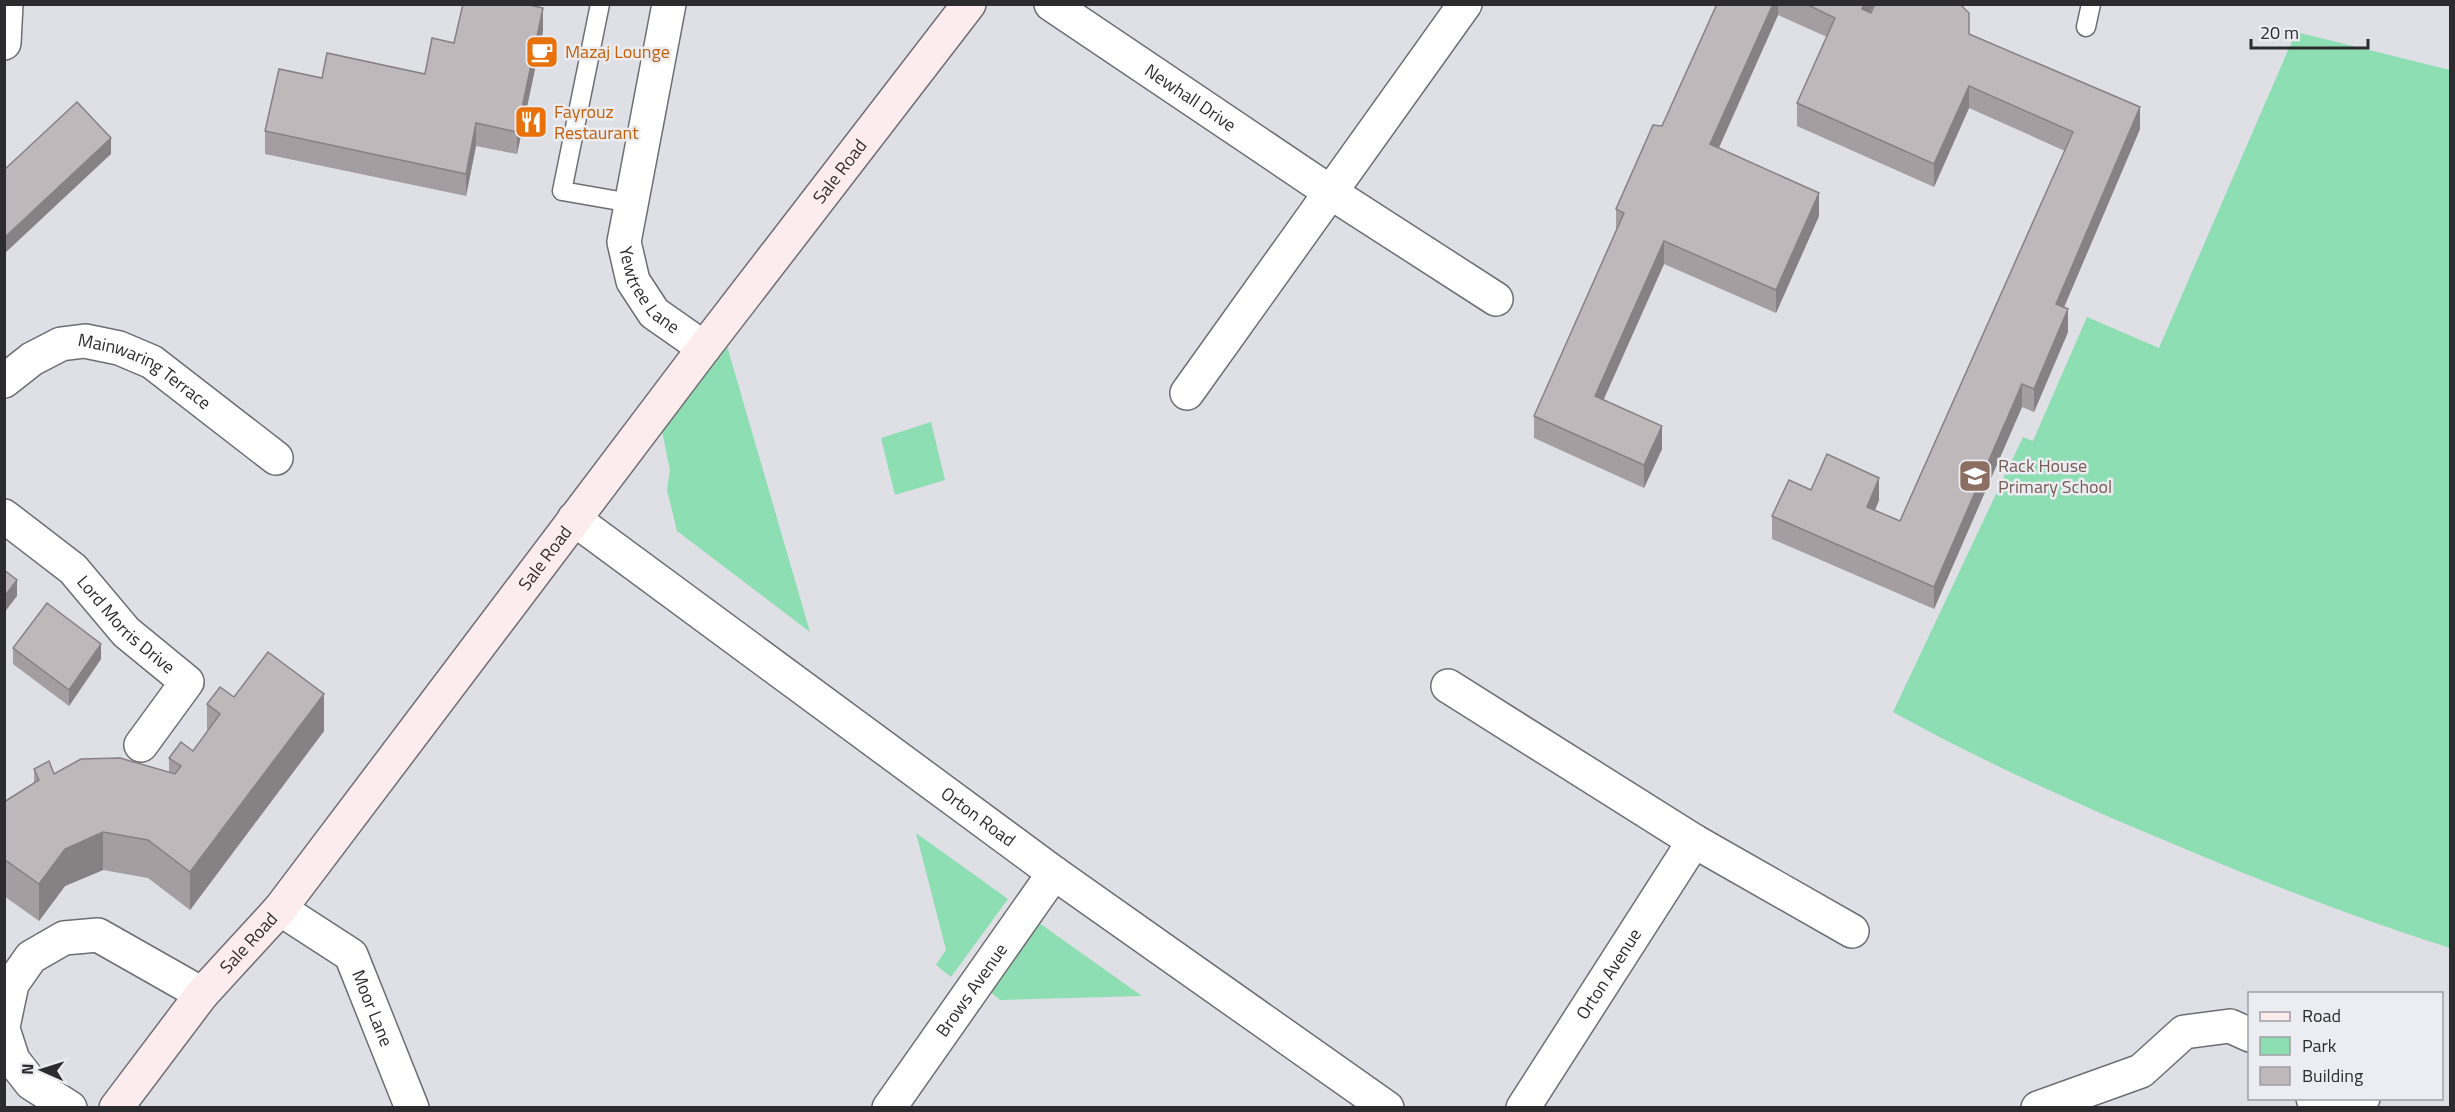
<svg xmlns="http://www.w3.org/2000/svg" width="2455" height="1112" font-family="'Titillium Web',sans-serif">
	<style>
		.green { fill: #8ddeb3 }
		.lines { fill: none; stroke-linecap: round; stroke-linejoin: round }
		.service-casing { stroke: #6e6d74; stroke-width: 21 }
		.minor-casing { stroke: #6e6d74; stroke-width: 36 }
		.secondary-casing { stroke: #6e6d74; stroke-width: 36 }
		.service { stroke: #fff; stroke-width: 18 }
		.minor { stroke: #fff; stroke-width: 33 }
		.secondary { stroke: #fdeced; stroke-width: 33 }
		.wall { fill: #a49ea1 }
		.shaded-wall { fill: #868183 }
		.building { fill: #bfb8bb; stroke: #868183; stroke-width: 1.5 }
		.labels { text-anchor: middle; stroke-width: 5; stroke-linejoin: round; paint-order: stroke }
		.food-label { font-size: 18px; fill: #c56008; stroke: #ececf3; text-anchor: start }
		.street-label { font-size: 18px; fill: #2c2c2f; stroke: #ececf3 }
		.education-label { font-size: 18px; fill: #785e54; stroke: #ececf3; text-anchor: start }
	</style>
	<rect width="100%" height="100%" fill="#dfdfe6"/>
	<g class="green">
		<path d="M 2296,32 L 2450,70 L 2450,948 C 2362,920 2276,887 2190,851 C 2088,809 1989,765 1893,712 L 2023,437 L 2033,441 L 2087,317 L 2159,348 Z"/>
		<path d="M 727,346 L 810,632 L 677,531 L 667,490 L 670,470 L 662,431 Z"/>
		<path d="M 931,422 L 945,480 L 895,495 L 881,438 Z"/>
		<path d="M 916,833 L 1008,899 L 951,977 L 936,965 L 946,950 Z"/>
		<path d="M 1032,918 L 1142,996 L 1000,1000 L 982,985 Z"/>
	</g>
	<g class="lines">
		<g class="service-casing">
			<g id="service">
				<path d="M 600,4 L 562,191 L 631,203"/>
				<path d="M 2086,27 L 2091,4"/>
			</g>
		</g>
		<g class="minor-casing">
			<g id="minor">
				<path id="s1" d="M 669,4 L 624,242 L 633,281 L 654,313 L 704,348"/>
				<path id="s2" d="M 1051,4 L 1330,192 L 1496,299"/>
				<path d="M 4,43 L 6,4"/>
				<path id="s3" d="M 4,381 L 32,359 L 61,344 L 85,341 L 119,348 L 152,362 L 276,458"/>
				<path d="M 1187,393 L 1465,4"/>
				<path id="s4" d="M 4,516 L 73,569 L 126,632 L 187,682 L 141,745"/>
				<path id="s5" d="M 574,519 L 1054,873 L 1387,1108"/>
				<path d="M 1448,686 L 1694,841 L 1852,931"/>
				<path id="s6" d="M 280,909 L 351,955 L 412,1108"/>
				<path d="M 4,1022 L 12,984 L 31,957 L 64,938 L 98,935 L 202,994"/>
				<path d="M 4,1032 L 13,1060 L 31,1083 L 70,1108"/>
				<path d="M 2313,1098 L 2317,1108"/>
				<path id="s7" d="M 889,1108 L 1054,873"/>
				<path id="s8" d="M 1523,1108 L 1694,841"/>
				<path d="M 2038,1108 L 2141,1071 L 2184,1032 L 2230,1026 L 2250,1035"/>
				<path d="M 2344,1108 L 2363,1098"/>
			</g>
		</g>
		<g class="secondary-casing">
			<g id="secondary">
				<path id="s9" d="M 116,1108 L 202,994 L 280,909 L 704,348 L 969,4"/>
			</g>
		</g>
		<use href="#service" class="service"/>
		<use href="#minor" class="minor"/>
		<use href="#secondary" class="secondary"/>
	</g>
	<g class="wall">
		<path d="M 1717,4 L 1874,4 L 1870,12 L 1969,34 L 2140,129 L 2064,307 L 2068,332 L 2034,412 L 2022,407 L 1934,609 L 1772,539 L 1772,516 L 1811,490 L 1879,500 L 1875,510 L 1900,521 L 2065,151 L 1969,108 L 1934,187 L 1797,126 L 1797,103 L 1827,37 L 1778,15 L 1719,148 L 1819,216 L 1776,313 L 1664,264 L 1603,400 L 1662,449 L 1644,488 L 1534,438 L 1534,416 L 1616,232 L 1616,209 L 1662,126 Z"/>
		<path d="M 543,31 L 517,154 L 476,146 L 466,196 L 265,154 L 265,131 L 322,78 L 425,74 L 454,43 Z"/>
		<path d="M 13,648 L 101,659 L 69,706 L 13,664 Z"/>
		<path d="M 234,697 L 324,731 L 190,910 L 148,878 L 103,870 L 65,886 L 39,921 L 4,896 L 4,802 L 34,783 L 34,769 L 54,774 L 169,772 L 169,758 L 193,751 L 207,732 L 207,704 Z"/>
	</g>
	<g class="shaded-wall">
		<path d="M 1773,4 L 1778,4 L 1778,15 L 1710,167 L 1710,144 Z"/>
		<path d="M 1864,4 L 1874,4 L 1862,31 L 1862,9 Z"/>
		<path d="M 543,8 L 543,31 L 517,154 L 517,132 Z"/>
		<path d="M 1969,86 L 1969,108 L 1934,187 L 1934,164 Z"/>
		<path d="M 2140,107 L 2140,129 L 2056,326 L 2056,304 Z"/>
		<path d="M 476,123 L 476,146 L 466,196 L 466,174 Z"/>
		<path d="M 111,138 L 111,154 L 4,254 L 4,238 Z"/>
		<path d="M 1819,193 L 1819,216 L 1776,313 L 1776,290 Z"/>
		<path d="M 1664,241 L 1664,264 L 1595,419 L 1595,396 Z"/>
		<path d="M 2068,309 L 2068,332 L 2034,412 L 2034,389 Z"/>
		<path d="M 2022,384 L 2022,407 L 1934,609 L 1934,587 Z"/>
		<path d="M 1662,426 L 1662,449 L 1644,488 L 1644,465 Z"/>
		<path d="M 1879,478 L 1879,500 L 1867,530 L 1867,507 Z"/>
		<path d="M 17,580 L 17,596 L 4,613 L 4,597 Z"/>
		<path d="M 101,644 L 101,659 L 69,706 L 69,690 Z"/>
		<path d="M 324,694 L 324,731 L 190,910 L 190,872 Z"/>
		<path d="M 103,832 L 103,870 L 65,886 L 39,921 L 39,884 L 65,849 Z"/>
	</g>
	<g class="building">
		<path d="M 463,4 L 525,4 L 543,8 L 517,132 L 476,123 L 466,174 L 265,131 L 279,69 L 322,78 L 327,53 L 425,74 L 432,38 L 454,43 Z"/>
		<path d="M 1717,4 L 1773,4 L 1710,144 L 1819,193 L 1776,290 L 1664,241 L 1595,396 L 1662,426 L 1644,465 L 1534,416 L 1624,213 L 1616,209 L 1653,125 L 1662,126 Z"/>
		<path d="M 1806,4 L 1864,4 L 1862,9 L 1871,13 L 1875,4 L 1958,4 L 1962,6 L 1969,13 L 1969,34 L 2140,107 L 2056,304 L 2068,309 L 2034,389 L 2022,384 L 1934,587 L 1772,516 L 1789,480 L 1811,490 L 1827,454 L 1879,478 L 1867,507 L 1900,521 L 2073,132 L 1969,86 L 1934,164 L 1797,103 L 1835,18 Z"/>
		<path d="M 77,102 L 111,138 L 4,238 L 4,170 Z"/>
		<path d="M 4,570 L 17,580 L 4,597 Z"/>
		<path d="M 47,603 L 101,644 L 69,690 L 13,648 Z"/>
		<path d="M 268,652 L 324,694 L 190,872 L 148,840 L 103,832 L 65,849 L 39,884 L 4,859 L 4,802 L 39,780 L 34,769 L 49,761 L 54,774 L 81,759 L 120,758 L 175,774 L 181,766 L 169,758 L 181,742 L 193,751 L 220,714 L 207,704 L 220,687 L 234,697 Z"/>
	</g>
	<defs>
		<g id="cafe-square" transform="scale(1.725)"><rect x="-9" y="-9" width="18" height="18" rx="4" fill="#e8710a" stroke="#ececf3"/><path d="M-5.5-4.5H6V0H3Q3 3.5 0 3.5H-2.5Q-5.5 3.5-5.5 0ZM3-3.2v2h1.7v-2ZM-6 4.5H4V6H-6Z" fill="#fff"/></g>
		<g id="restaurant-square" transform="scale(1.725)"><rect x="-9" y="-9" width="18" height="18" rx="4" fill="#e8710a" stroke="#ececf3"/><path d="M-5-6h1v4h1v-4h1v4h1v-4h1v5L-1.5 .5V6h-2V.5L-5-1ZM5-6V6H3V1.5H1.5Q1.5-4 5-6Z" fill="#fff"/></g>
		<g id="school-square" transform="scale(1.725)"><rect x="-9" y="-9" width="18" height="18" rx="4" fill="#8d6e63" stroke="#ececf3"/><path d="M0-5L7-2L0 1L-7-2ZM-4 1L0 2.5L4 1V4Q0 6-4 4Z" fill="#fff"/></g>
	</defs>
	<g fill-rule="evenodd">
		<use href="#cafe-square" x="542" y="52"/>
		<use href="#restaurant-square" x="531" y="122"/>
		<use href="#school-square" x="1975" y="476"/>
	</g>
	<g class="labels">
		<g class="food-label">
			<text x="565" y="58">Mazaj Lounge</text>
			<text x="554" y="118">Fayrouz<tspan x="554" dy="21">Restaurant</tspan></text>
		</g>
		<g class="street-label">
			<text dy="6" stroke="none"><textPath href="#s2" startOffset="168">Newhall Drive</textPath></text>
			<text dy="6" stroke="none"><textPath href="#s9" startOffset="1184">Sale Road</textPath></text>
			<text dy="6" stroke="none"><textPath href="#s1" startOffset="298">Yewtree Lane</textPath></text>
			<text dy="6" stroke="none"><textPath href="#s3" startOffset="160">Mainwaring Terrace</textPath></text>
			<text dy="6" stroke="none"><textPath href="#s9" startOffset="698">Sale Road</textPath></text>
			<text dy="6" stroke="none"><textPath href="#s4" startOffset="164">Lord Morris Drive</textPath></text>
			<text dy="6" stroke="none"><textPath href="#s5" startOffset="502">Orton Road</textPath></text>
			<text dy="6" stroke="none"><textPath href="#s9" startOffset="212">Sale Road</textPath></text>
			<text dy="6" stroke="none"><textPath href="#s8" startOffset="159">Orton Avenue</textPath></text>
			<text dy="6" stroke="none"><textPath href="#s7" startOffset="144">Brows Avenue</textPath></text>
			<text dy="6" stroke="none"><textPath href="#s6" startOffset="142">Moor Lane</textPath></text>
		</g>
		<g class="education-label">
			<text x="1998" y="472">Rack House<tspan x="1998" dy="21">Primary School</tspan></text>
		</g>
	</g>
	<rect width="2455" height="1112" fill="none" stroke="#2c2c2f" stroke-width="12"/>
	<rect x="2248" y="992" width="195" height="108" fill="#ececf3" stroke="#9f9fa5" stroke-width="1.5"/>
	<rect x="2260" y="1012" width="30" height="9" fill="#fdeced" stroke="#9f9fa5" stroke-width="1.5"/>
	<text x="2302" y="1022" font-size="18" fill="#2c2c2f">Road</text>
	<rect x="2260" y="1037" width="30" height="18" fill="#8ddeb3" stroke="#9f9fa5" stroke-width="1.5"/>
	<text x="2302" y="1052" font-size="18" fill="#2c2c2f">Park</text>
	<rect x="2260" y="1067" width="30" height="18" fill="#bfb8bb" stroke="#9f9fa5" stroke-width="1.5"/>
	<text x="2302" y="1082" font-size="18" fill="#2c2c2f">Building</text>
	<g transform="translate(42 1070) rotate(273)" stroke="#ececf3" stroke-width="4.5" paint-order="stroke">
	<path d="M0-4.5L10 22L0 15L-10 22Z" fill="#2c2c2f"/>
	<text y="-9" font-size="16" font-weight="bold" text-anchor="middle" fill="#2c2c2f">N</text>
	</g>
	<path d="M2251 39v9h117v-9" fill="none" stroke="#2c2c2f" stroke-width="3"/>
	<text x="2260" y="39" font-size="18" fill="#2c2c2f" stroke="#ececf3" stroke-width="4.5" paint-order="stroke">20 m</text>
</svg>
